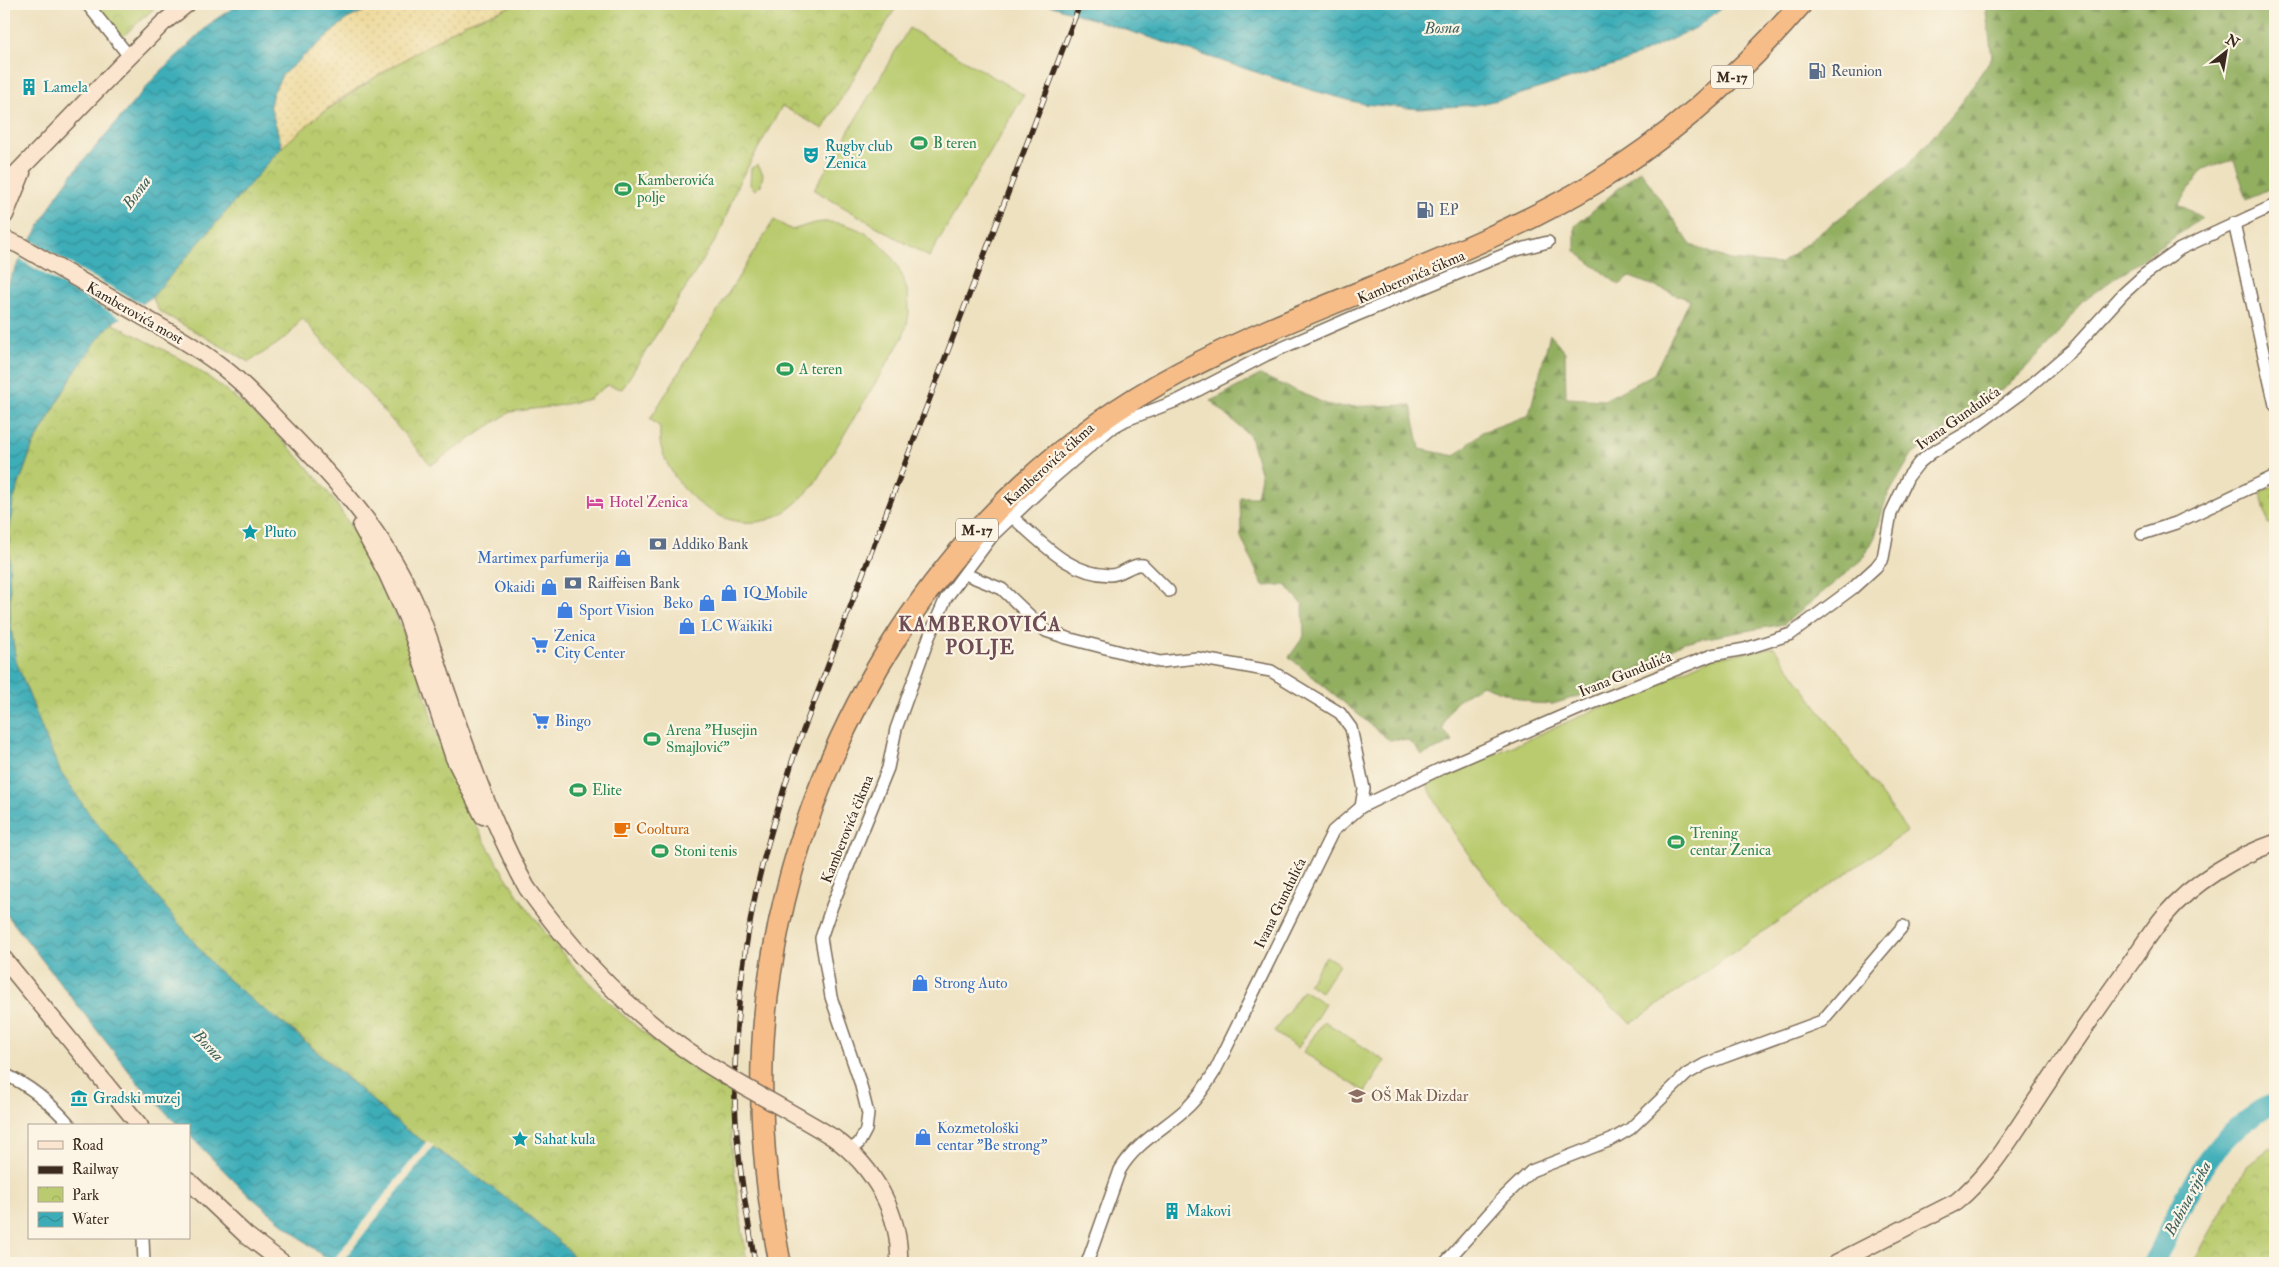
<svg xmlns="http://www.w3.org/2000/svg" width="2279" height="1267" font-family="'IM FELL Double Pica',serif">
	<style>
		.grass { fill: #b9cb6e; stroke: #7a7a46 }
		.forest { fill: url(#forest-firs); stroke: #666c40 }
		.sand { fill: url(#sand-dots); stroke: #94825e }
		.cemetery { fill: url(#cemetery-stones); stroke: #7a7a46 }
		.park { fill: url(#park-crowns); stroke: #7a7a46 }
		.water { fill: url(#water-waves); stroke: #3c6c6b }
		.pier { fill: #eee1c0 }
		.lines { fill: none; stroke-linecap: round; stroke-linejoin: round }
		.river { stroke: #3cadb8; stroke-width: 21 }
		.street-casing { stroke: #7a6a57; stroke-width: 14 }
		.secondary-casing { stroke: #7a6a57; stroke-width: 19 }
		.highway-casing { stroke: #7a6a57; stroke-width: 24 }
		.street { stroke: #fff; stroke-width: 11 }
		.secondary { stroke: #fce5cf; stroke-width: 16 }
		.highway { stroke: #f7bd88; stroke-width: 21 }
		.rail-casing { stroke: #3b2a1e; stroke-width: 5.5 }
		.rail { stroke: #fcf5e5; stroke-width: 4; stroke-dasharray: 11; stroke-linecap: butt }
		.secondary-bridge-casing { stroke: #7a6a57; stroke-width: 19; stroke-linecap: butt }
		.secondary-bridge { stroke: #fce5cf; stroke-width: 16 }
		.labels { text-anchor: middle; stroke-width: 4.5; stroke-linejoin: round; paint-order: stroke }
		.shield { fill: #fcf5e5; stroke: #75675a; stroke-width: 1 }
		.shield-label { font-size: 14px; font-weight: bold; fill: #3b2a1e }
		.service-label { font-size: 15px; fill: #4e5e75; stroke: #fcf5e5; text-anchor: start }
		.culture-label { font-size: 15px; fill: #0d838f; stroke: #fcf5e5; text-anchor: start }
		.leisure-label { font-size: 15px; fill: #27864d; stroke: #fcf5e5; text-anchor: start }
		.street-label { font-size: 15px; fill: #3b2a1e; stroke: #fcf5e5 }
		.hotel-label { font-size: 15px; fill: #b23c85; stroke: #fcf5e5; text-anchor: start }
		.shop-label { font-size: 15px; fill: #366cbe; stroke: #fcf5e5; text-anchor: start }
		.food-label { font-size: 15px; fill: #c56008; stroke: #fcf5e5; text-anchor: start }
		.education-label { font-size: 15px; fill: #785e54; stroke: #fcf5e5; text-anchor: start }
		.water-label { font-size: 16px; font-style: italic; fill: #3b5e5c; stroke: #fcf5e5 }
		.district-label { font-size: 20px; font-weight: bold; letter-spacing: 1px; fill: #6e4d56; stroke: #fcf5e5 }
	</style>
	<defs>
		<pattern id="forest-firs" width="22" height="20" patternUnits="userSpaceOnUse" patternTransform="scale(1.25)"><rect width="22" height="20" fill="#92af61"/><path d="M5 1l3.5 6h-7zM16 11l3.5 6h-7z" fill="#788f4f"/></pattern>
		<pattern id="sand-dots" width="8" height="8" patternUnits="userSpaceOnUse" patternTransform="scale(1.25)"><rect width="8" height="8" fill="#eeda9e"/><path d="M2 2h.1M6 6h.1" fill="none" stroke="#cdbb88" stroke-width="1.8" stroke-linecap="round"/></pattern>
		<pattern id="cemetery-stones" width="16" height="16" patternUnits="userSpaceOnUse" patternTransform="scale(1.25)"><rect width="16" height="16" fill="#b9cb6e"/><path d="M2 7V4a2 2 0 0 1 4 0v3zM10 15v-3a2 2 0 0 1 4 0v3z" fill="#a0ae5f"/></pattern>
		<pattern id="park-crowns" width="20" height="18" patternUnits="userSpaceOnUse" patternTransform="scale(1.25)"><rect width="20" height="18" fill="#b9cb6e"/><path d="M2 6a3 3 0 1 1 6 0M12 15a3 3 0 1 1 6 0" fill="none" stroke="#a0ae5f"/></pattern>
		<pattern id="water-waves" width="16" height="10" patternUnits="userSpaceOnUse" patternTransform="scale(1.25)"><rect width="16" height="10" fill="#3cadb8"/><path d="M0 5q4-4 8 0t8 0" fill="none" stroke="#348d95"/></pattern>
	</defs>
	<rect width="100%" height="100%" fill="#fcf5e5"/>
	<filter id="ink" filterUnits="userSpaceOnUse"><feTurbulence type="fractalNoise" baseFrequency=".02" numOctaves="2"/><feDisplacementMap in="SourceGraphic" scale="10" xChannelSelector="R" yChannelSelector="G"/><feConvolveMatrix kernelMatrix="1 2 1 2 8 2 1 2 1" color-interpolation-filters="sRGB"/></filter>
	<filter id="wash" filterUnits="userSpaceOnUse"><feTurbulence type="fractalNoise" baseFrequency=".0096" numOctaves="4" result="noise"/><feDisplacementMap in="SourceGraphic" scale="20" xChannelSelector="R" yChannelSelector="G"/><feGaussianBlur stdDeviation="1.12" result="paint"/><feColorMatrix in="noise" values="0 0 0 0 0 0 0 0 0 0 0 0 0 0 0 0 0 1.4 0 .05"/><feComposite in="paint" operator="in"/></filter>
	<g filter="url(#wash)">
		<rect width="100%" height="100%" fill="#eee1c0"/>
		<g class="grass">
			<path d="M 909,28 L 1024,95 L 929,257 L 814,190 Z"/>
			<path d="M 758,165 L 763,174 L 761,185 L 755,190 L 750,185 L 751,168 Z"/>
			<path d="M 774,220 L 792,230 C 802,227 814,222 825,222 C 873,222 910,265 909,311 C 909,320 905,329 903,337 L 813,486 C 801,499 788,512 770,519 C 723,535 675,492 662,450 C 659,443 660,434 660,427 L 650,419 Z"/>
			<path d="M 1774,647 L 1907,831 L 1632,1023 C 1557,963 1467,872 1427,784 L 1712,658 Z"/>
			<path d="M 1326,956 L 1339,964 L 1321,992 L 1308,984 Z"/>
			<path d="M 1303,990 L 1325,1004 L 1298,1048 L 1274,1032 Z"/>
			<path d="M 1324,1021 L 1385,1061 L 1365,1092 L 1303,1052 Z"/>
		</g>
		<path class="forest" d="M 1985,4 L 2275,4 L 2275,186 L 2247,199 L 2234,160 L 2203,169 L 2179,204 L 2202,218 L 2082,301 L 2051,344 L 2014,380 L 1911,456 L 1886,499 L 1875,537 L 1862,560 L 1784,624 L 1684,642 L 1629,674 L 1582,695 L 1553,704 L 1532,703 L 1482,685 C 1461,697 1448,704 1443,729 L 1453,742 L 1422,755 C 1413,741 1405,738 1389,740 L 1289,657 L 1304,636 L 1303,605 L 1286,585 L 1263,586 L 1241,537 L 1240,497 L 1257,497 L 1261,476 L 1250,436 L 1211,401 L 1260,375 L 1333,407 L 1411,405 L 1420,449 L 1455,456 L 1482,432 L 1529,415 L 1550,334 L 1565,352 L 1566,398 L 1604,400 L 1654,374 L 1690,300 L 1630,277 L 1619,285 L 1575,251 L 1575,226 L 1640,170 L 1691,245 L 1730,260 L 1780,264 L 1908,165 L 1956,110 L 1992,57 Z"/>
		<path class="sand" d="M 379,4 L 517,4 L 464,24 L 374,78 L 337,101 L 282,147 L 270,105 L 273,93 L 282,75 L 347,19 Z"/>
		<path class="cemetery" d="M 2275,486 L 2275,525 L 2268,524 L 2260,490 Z"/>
		<g class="park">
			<path d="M 94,4 L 159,4 L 121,38 Z"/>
			<path d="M 517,4 L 898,4 L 823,129 L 782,106 L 737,186 L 720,233 L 622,389 L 607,385 L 589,399 L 556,406 L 510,412 L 431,465 L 302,318 L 290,334 L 277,344 L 249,362 L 159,311 L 152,297 L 282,147 L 318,116 L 374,78 L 464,24 Z"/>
			<path d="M 112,323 C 138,337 164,349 189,364 C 236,394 286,440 321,483 C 358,530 396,607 415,664 C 426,694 433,726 444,756 C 488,866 560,968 654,1041 C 678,1059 705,1075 731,1091 L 731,1147 L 747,1263 L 579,1263 L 563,1245 L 527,1214 L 468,1170 L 406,1130 L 295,1032 L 254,1002 L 216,969 L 90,815 L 61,773 L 44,734 L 16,661 L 10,621 L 9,533 L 13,501 L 32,448 L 73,374 L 98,339 Z"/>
			<path d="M 2275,1144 L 2275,1263 L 2193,1263 L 2246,1167 Z"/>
		</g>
		<g class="water">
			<path d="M 239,4 L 379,4 L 347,19 L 282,75 L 273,93 L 270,105 L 282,147 L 152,297 L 112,323 L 98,339 L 73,375 L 32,447 L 13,501 L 9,533 L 10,621 L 16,661 L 44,734 L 61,773 L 90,815 L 216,969 L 254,1002 L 294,1032 L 406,1130 L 468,1170 L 527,1214 L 563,1245 L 579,1263 L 331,1263 L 245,1192 L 189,1135 L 189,1126 L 179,1126 L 138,1083 L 4,911 L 4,289 L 57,195 L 73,173 L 155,77 L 213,21 Z"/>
			<path d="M 1046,4 L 1727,4 L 1697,27 L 1626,61 L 1515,96 L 1475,105 L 1419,109 L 1363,104 L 1311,90 Z"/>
		</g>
		<g class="pier">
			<path d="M 29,239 L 79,269 L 145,306 L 123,319 L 69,289 L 18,258 Z"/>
			<path d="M 427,1141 L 434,1145 L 341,1263 L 331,1263 Z"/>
		</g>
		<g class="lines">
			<path class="river" d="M 2154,1263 C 2185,1201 2206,1134 2275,1103"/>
		</g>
	</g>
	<g filter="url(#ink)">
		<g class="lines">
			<g class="street-casing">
				<g id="street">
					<path d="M 87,4 L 129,56"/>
					<path d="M 2234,223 L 2275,405"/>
					<path d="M 1012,517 C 1043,543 1068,574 1110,575 C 1122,575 1132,563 1143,565 L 1169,591"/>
					<path d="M 2142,534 L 2176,523 L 2275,476"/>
					<path d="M 965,574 L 1002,589 L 1046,631 L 1067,638 L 1160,662 L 1197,658 L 1271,671 L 1340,713 L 1351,728 L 1364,789 L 1361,807"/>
					<path d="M 4,1074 C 31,1086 51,1103 71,1126"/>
					<path d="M 850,1150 L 859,1143 L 866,1130 L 868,1114 L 860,1082 L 831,997 L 821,938 L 832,906 L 888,768 L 896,729 L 929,637 L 946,598 L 993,535 L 1052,479 L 1110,429 L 1126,420 L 1179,400 L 1266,355 L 1355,316 L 1513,251 L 1548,242"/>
					<path d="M 143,1238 L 144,1263"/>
					<path d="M 1087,1263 L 1120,1170 C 1136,1142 1166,1128 1189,1106 C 1199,1096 1207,1084 1215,1071 L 1333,831 L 1361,807 L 1440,769 L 1583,707 L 1712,655 L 1745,649 L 1791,634 L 1853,588 L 1876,567 L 1883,558 L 1891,513 L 1908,477 L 1919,463 L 1931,453 L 1966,433 L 2025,390 L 2073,349 L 2123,294 L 2144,275 L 2180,249 L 2275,205"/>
					<path d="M 1445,1263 L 1502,1199 L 1531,1171 L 1611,1140 L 1630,1129 L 1687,1074 L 1705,1064 L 1822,1021 L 1903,926"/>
				</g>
			</g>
			<g class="secondary-casing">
				<g id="secondary">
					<path d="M 4,186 L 122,64 L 163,23 L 187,4"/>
					<path d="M 5,215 L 22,173"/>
					<path d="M 4,239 L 19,245 C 57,267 95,289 133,311 C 162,328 191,343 217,363 C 242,381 261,403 282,425 C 333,477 383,530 413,598 C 428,630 437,664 449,698 C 471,763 494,828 527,888"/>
					<path d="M 361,526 L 387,574 L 407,618 L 454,758 L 483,816"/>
					<path d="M 4,959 L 140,1126"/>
					<path d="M 834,1138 C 873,1166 901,1214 899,1263"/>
					<path d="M 189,1181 L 246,1235 L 283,1263"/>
					<path d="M 1836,1263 L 1956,1202 C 1988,1176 2009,1141 2031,1108 C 2064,1058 2097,1009 2132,961 C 2143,945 2153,929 2165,915 C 2192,883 2237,856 2275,843"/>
				</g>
			</g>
			<g class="highway-casing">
				<path id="highway" d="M 780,1263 C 763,1176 756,1085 767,997 C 798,740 948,495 1179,373 C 1313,302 1462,262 1593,184 C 1672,136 1741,74 1801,4"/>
			</g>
			<use href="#street" class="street"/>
			<use href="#secondary" class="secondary"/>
			<use href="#highway" class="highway"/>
			<g class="rail-casing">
				<path id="rail" d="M 755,1263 C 746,1209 736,1153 735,1098 C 734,1035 741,968 753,906 C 763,854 780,803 795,752 L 1080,4"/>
			</g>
			<use href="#rail" class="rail"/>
			<g class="secondary-bridge-casing">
				<path id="secondary-bridge" d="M 527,888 C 575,955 633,1016 702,1061 C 745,1089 791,1111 834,1138"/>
			</g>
			<use href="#secondary-bridge" class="secondary-bridge"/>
		</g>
	</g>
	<defs>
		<g id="fuel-bare" transform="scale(1.35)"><path d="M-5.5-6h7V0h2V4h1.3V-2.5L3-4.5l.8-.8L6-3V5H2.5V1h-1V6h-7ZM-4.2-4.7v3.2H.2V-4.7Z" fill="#5c6f8a" stroke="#fcf5e5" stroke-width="2.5" paint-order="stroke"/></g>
		<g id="building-bare" transform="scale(1.35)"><path d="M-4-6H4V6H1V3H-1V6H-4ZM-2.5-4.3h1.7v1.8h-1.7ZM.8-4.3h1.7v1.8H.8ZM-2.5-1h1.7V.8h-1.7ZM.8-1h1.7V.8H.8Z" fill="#0f9aa8" stroke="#fcf5e5" stroke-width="2.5" paint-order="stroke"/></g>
		<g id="stadium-bare" transform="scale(1.35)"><path d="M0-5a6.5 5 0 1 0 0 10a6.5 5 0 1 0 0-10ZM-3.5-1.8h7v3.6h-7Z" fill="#2e9e5b" stroke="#fcf5e5" stroke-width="2.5" paint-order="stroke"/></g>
		<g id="theatre-bare" transform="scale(1.35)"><path d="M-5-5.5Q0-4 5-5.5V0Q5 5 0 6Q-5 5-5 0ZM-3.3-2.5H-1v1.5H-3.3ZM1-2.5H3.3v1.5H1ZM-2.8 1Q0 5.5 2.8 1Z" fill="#0f9aa8" stroke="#fcf5e5" stroke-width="2.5" paint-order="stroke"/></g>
		<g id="hotel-bare" transform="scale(1.35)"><path d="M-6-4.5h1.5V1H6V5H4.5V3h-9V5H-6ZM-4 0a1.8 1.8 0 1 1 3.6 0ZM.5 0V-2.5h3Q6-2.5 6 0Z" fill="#d1479c" stroke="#fcf5e5" stroke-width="2.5" paint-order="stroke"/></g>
		<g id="sight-bare" transform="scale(1.35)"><path d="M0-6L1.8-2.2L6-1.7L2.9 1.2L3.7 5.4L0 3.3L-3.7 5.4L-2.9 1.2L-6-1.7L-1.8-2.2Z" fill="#0f9aa8" stroke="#fcf5e5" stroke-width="2.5" paint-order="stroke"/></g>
		<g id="bank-bare" transform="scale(1.35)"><path d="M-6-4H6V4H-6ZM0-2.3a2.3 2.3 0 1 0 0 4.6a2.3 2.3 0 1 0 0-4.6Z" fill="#5c6f8a" stroke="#fcf5e5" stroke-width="2.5" paint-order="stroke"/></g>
		<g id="shop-bare" transform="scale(1.35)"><path d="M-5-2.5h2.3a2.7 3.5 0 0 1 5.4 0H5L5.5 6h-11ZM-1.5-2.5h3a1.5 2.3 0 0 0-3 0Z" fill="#3f7fe0" stroke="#fcf5e5" stroke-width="2.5" paint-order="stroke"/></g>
		<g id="supermarket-bare" transform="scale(1.35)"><path d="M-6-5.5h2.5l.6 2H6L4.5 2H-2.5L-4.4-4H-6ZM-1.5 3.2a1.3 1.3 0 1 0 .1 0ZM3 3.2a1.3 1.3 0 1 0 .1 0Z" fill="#3f7fe0" stroke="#fcf5e5" stroke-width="2.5" paint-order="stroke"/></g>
		<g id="cafe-bare" transform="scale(1.35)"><path d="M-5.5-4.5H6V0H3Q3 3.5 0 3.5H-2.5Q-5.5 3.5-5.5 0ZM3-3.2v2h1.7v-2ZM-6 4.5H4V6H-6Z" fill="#e8710a" stroke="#fcf5e5" stroke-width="2.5" paint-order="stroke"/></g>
		<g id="school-bare" transform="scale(1.35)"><path d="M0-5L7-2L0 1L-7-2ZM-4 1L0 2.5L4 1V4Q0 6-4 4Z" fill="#8d6e63" stroke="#fcf5e5" stroke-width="2.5" paint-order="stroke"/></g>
		<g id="museum-bare" transform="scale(1.35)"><path d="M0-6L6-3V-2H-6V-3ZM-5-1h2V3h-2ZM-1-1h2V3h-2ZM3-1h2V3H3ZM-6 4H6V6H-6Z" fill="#0f9aa8" stroke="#fcf5e5" stroke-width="2.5" paint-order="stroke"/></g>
	</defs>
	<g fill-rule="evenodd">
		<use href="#fuel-bare" x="1817" y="71"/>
		<use href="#building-bare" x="29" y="87"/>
		<use href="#stadium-bare" x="919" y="143"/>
		<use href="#theatre-bare" x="811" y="155"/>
		<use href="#stadium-bare" x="623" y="189"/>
		<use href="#fuel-bare" x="1425" y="210"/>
		<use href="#stadium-bare" x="785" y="369"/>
		<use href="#hotel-bare" x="595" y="502"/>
		<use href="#sight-bare" x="250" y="532"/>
		<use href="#bank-bare" x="658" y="544"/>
		<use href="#shop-bare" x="623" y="558"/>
		<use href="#bank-bare" x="573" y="583"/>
		<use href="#shop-bare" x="549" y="587"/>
		<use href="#shop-bare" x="729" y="593"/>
		<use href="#shop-bare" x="707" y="603"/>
		<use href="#shop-bare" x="565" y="610"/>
		<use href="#shop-bare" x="687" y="626"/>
		<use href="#supermarket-bare" x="540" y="645"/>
		<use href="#supermarket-bare" x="541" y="721"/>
		<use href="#stadium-bare" x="652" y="739"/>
		<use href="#stadium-bare" x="578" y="790"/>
		<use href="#cafe-bare" x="622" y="829"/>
		<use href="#stadium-bare" x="1676" y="842"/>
		<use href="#stadium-bare" x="660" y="851"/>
		<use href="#shop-bare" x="920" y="983"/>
		<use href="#school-bare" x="1357" y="1096"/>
		<use href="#museum-bare" x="79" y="1098"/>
		<use href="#shop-bare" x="923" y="1137"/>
		<use href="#sight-bare" x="520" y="1139"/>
		<use href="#building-bare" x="1172" y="1211"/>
	</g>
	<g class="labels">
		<g class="shield">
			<rect x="1711" y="65.5" width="42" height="23" rx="4"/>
			<rect x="956" y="518.5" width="42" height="23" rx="4"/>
		</g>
		<g class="shield-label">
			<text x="1732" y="82">M-17</text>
			<text x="977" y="535">M-17</text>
		</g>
		<g class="service-label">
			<text x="1831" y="76">Reunion</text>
			<text x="1439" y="215">EP</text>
			<text x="672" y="549">Addiko Bank</text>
			<text x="587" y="588">Raiffeisen Bank</text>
		</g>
		<g class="culture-label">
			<text x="43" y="92">Lamela</text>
			<text x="825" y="151">Rugby club<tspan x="825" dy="17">Zenica</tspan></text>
			<text x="264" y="537">Pluto</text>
			<text x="93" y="1103">Gradski muzej</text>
			<text x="534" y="1144">Sahat kula</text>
			<text x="1186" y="1216">Makovi</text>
		</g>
		<g class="leisure-label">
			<text x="933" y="148">B teren</text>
			<text x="637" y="185">Kamberovića<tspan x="637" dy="17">polje</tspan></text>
			<text x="799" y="374">A teren</text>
			<text x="666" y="735">Arena "Husejin<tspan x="666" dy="17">Smajlović"</tspan></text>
			<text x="592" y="795">Elite</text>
			<text x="1690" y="838">Trening<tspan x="1690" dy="17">centar Zenica</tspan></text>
			<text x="674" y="856">Stoni tenis</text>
		</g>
		<g class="street-label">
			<text transform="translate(1411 277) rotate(-23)" y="5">Kamberovića čikma</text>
			<text transform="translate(135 313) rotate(30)" y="5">Kamberovića most</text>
			<text transform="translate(1958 418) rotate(-35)" y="5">Ivana Gundulića</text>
			<text transform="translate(1049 464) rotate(-42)" y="5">Kamberovića čikma</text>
			<text transform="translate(1625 674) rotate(-22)" y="5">Ivana Gundulića</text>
			<text transform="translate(847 829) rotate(-68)" y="5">Kamberovića čikma</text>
			<text transform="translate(1280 903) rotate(-64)" y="5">Ivana Gundulića</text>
		</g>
		<g class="hotel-label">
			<text x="609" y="507">Hotel Zenica</text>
		</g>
		<g class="shop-label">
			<text x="609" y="563" text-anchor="end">Martimex parfumerija</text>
			<text x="535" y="592" text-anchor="end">Okaidi</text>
			<text x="743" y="598">IQ Mobile</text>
			<text x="693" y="608" text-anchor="end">Beko</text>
			<text x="579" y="615">Sport Vision</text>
			<text x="701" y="631">LC Waikiki</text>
			<text x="554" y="641">Zenica<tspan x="554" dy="17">City Center</tspan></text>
			<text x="555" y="726">Bingo</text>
			<text x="934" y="988">Strong Auto</text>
			<text x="937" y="1133">Kozmetološki<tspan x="937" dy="17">centar "Be strong"</tspan></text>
		</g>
		<g class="food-label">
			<text x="636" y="834">Cooltura</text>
		</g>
		<g class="education-label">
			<text x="1371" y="1101">OŠ Mak Dizdar</text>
		</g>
		<g class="water-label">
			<text transform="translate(1442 27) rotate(-2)" y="6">Bosna</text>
			<text transform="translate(136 192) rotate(-54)" y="6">Bosna</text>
			<text transform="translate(209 1045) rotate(46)" y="6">Bosna</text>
			<text transform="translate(2187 1198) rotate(-62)" y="6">Babina rijeka</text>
		</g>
		<g class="district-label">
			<text x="980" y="631">KAMBEROVIĆA<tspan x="980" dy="23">POLJE</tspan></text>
		</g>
	</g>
	<rect width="2279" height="1267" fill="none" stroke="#fcf5e5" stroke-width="20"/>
	<rect x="28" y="1124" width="162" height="115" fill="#fcf5e5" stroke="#afa495"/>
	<rect x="38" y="1141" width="25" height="8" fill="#fce5cf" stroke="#afa495"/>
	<text x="72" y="1150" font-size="15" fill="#3b2a1e">Road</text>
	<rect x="38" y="1166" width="25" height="8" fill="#3b2a1e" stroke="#afa495"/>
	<text x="72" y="1174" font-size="15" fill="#3b2a1e">Railway</text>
	<rect x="38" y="1187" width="25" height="15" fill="url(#park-crowns)" stroke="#afa495"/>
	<text x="72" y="1200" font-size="15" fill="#3b2a1e">Park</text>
	<rect x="38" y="1212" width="25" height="15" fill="url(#water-waves)" stroke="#afa495"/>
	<text x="72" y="1224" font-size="15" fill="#3b2a1e">Water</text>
	<g transform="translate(2226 52) rotate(31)" stroke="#fcf5e5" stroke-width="4" paint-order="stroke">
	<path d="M0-4L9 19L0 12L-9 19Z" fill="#3b2a1e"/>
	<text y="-8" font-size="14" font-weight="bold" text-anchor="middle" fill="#3b2a1e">N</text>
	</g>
</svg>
